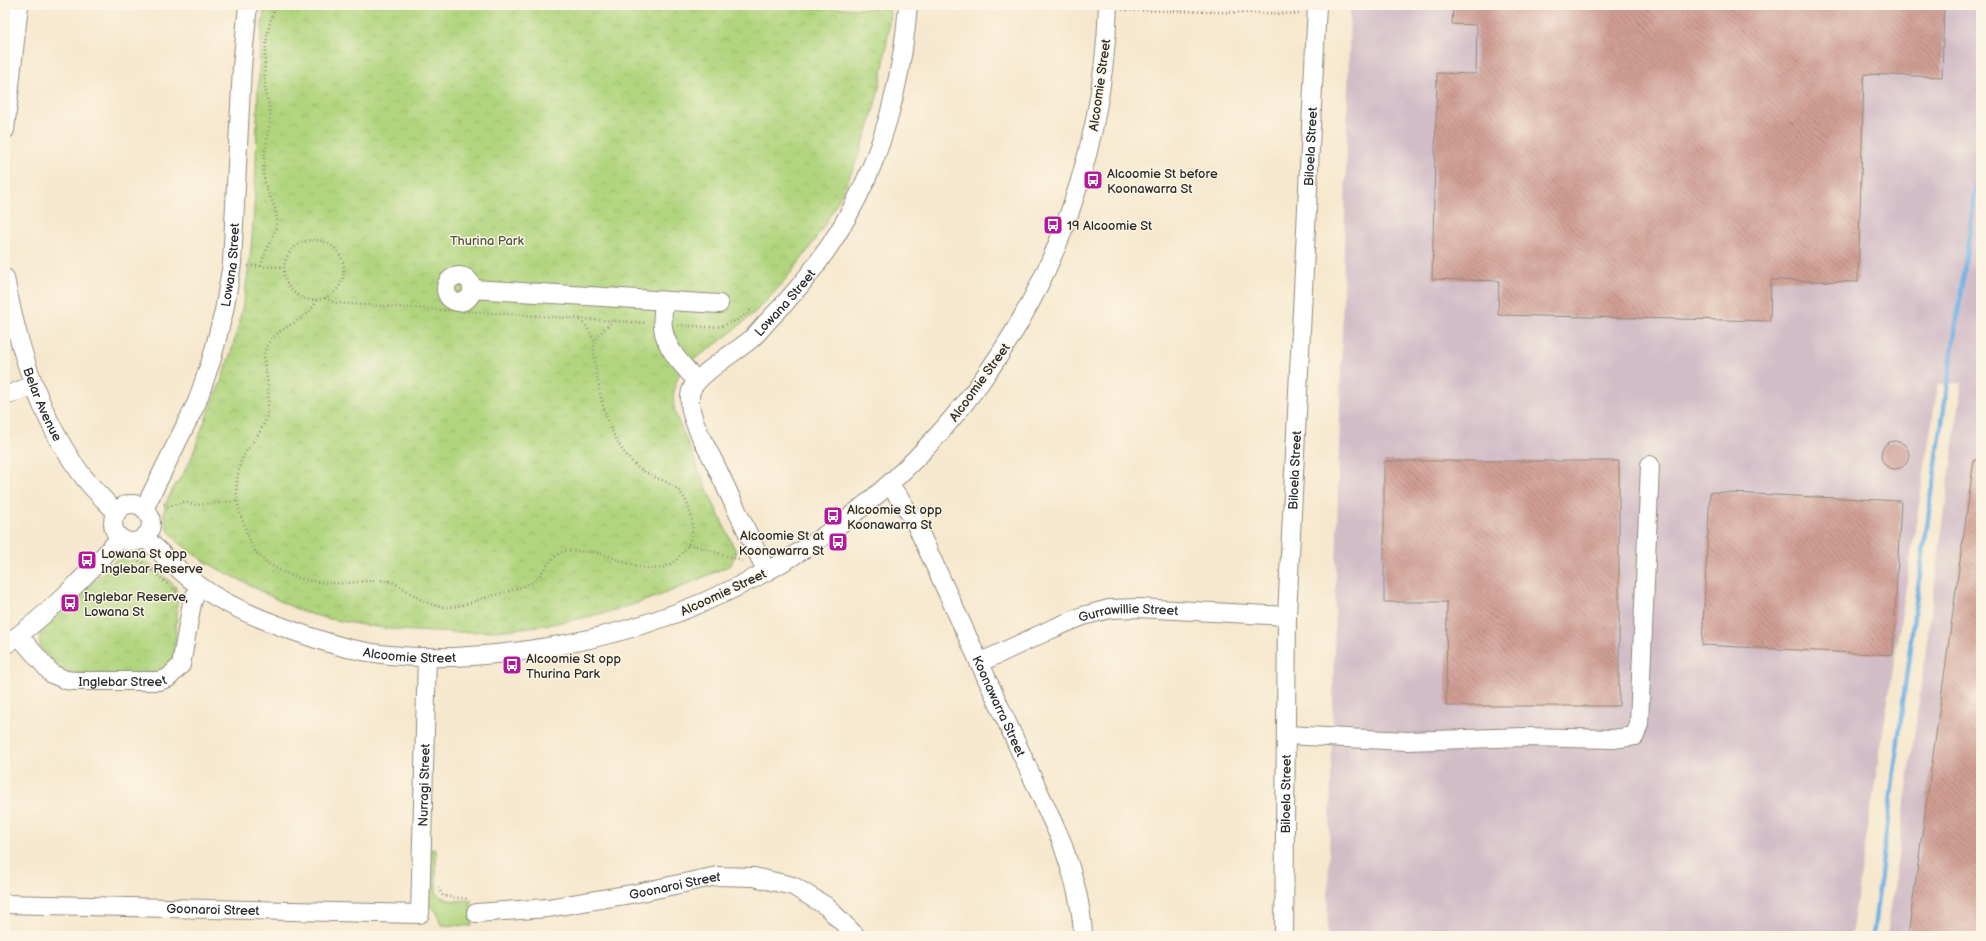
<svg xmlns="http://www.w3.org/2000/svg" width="1986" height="941" font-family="'Balsamiq Sans',sans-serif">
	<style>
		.industrial { fill: #d2bdc7 }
		.grass { fill: #b0d57e; stroke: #6e8054 }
		.park { fill: url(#park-crowns); stroke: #6e8054 }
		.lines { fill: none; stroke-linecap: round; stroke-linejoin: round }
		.stream { stroke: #6fb1e4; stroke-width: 4.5 }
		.building { fill: url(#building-back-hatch) }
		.minor-casing { stroke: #908a7c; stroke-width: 20 }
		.path { stroke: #908a7c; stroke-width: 2.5; stroke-dasharray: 1 3; stroke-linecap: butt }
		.minor { stroke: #fff; stroke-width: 18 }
		.labels { text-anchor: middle; stroke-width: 3; stroke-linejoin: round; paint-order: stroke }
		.street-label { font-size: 13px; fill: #2b2b2b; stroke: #fcf5e5 }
		.poi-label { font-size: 13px; fill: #2b2b2b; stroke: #fcf5e5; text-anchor: start }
		.park-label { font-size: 13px; fill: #4c5640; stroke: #fcf5e5 }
	</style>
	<defs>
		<pattern id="park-crowns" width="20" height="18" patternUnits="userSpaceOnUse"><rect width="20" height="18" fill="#b0d57e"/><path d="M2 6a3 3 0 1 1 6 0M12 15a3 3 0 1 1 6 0" fill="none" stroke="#98b76d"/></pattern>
		<pattern id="building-back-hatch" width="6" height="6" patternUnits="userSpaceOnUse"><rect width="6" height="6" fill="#d09e94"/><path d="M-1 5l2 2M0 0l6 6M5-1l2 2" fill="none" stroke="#a98179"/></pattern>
	</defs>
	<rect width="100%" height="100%" fill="#fcf5e5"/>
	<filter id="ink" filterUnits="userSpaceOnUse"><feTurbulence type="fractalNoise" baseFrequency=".025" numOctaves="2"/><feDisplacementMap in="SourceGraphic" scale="8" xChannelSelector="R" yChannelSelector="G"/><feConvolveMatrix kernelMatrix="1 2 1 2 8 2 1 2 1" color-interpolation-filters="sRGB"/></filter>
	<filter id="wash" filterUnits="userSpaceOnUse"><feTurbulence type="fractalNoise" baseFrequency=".012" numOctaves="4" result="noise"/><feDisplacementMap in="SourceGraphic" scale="16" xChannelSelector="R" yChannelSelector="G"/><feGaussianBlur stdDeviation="0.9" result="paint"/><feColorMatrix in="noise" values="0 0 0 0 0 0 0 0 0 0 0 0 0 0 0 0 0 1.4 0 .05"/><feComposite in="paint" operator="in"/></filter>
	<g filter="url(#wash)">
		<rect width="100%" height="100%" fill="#f6e8ce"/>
		<path class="industrial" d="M 1350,5 L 1981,5 L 1981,936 L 1887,936 L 1962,383 L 1938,384 L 1851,936 L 1327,936 Z"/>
		<path class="grass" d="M 431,849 L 436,849 L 436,893 C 447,903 457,901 471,900 L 472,926 L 441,925 L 437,912 L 429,905 Z"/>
		<g class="park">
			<path d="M 265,5 L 643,5 L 890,9 C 883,122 840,228 758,309 C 743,323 728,335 712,347 C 701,355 688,362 680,373 C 677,378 675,386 674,391 C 673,395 673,403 674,407 C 676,418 682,429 686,439 C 701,478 719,515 736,552 L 731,565 C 701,578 672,592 641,602 C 551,632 445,641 352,623 C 335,620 317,617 301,611 C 280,602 260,590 240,580 C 218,569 171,546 165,522 C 160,503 176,486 185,470 C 193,457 197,442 202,428 C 214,399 226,371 234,342 C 257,261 255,174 258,91 C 260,62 260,34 265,5 Z"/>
			<path d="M 127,552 L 138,554 L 171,582 L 176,588 C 179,599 176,656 170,665 C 166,670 161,671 154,673 C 137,673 72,677 60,669 C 54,665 49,658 45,654 C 36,645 39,632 45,623 L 85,590 L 119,557 Z"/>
		</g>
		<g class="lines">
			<path class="stream" d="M 1873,936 L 1914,616 L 1981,153"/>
		</g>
		<g id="blocks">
			<g class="building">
				<path d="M 1453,5 L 1944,5 L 1942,77 L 1864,74 L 1858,282 L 1771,280 L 1770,321 L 1498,315 L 1499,281 L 1432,279 L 1437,73 L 1476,74 L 1477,25 L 1452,24 Z"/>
				<circle cx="1895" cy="455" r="14"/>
				<path d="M 1974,460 L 1981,460 L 1981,936 L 1908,936 Z"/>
				<path d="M 1384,461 L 1619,461 L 1619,706 L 1446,706 L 1447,602 L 1384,602 Z"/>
				<path d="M 1710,492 L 1901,501 L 1893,655 L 1702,645 Z"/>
			</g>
		</g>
	</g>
	<g filter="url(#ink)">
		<use href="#blocks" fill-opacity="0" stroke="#908a7c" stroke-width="1"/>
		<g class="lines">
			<g class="minor-casing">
				<g id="minor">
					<path d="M 5,130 L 19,5"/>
					<circle cx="459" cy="289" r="13"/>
					<path id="s1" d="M 5,278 C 18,347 41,424 86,480 C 95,491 106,502 117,513"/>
					<path d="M 472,289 L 719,304"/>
					<path d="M 664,302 C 663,310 662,319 663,327 C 665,348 683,366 697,381"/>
					<path d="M 5,396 L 34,385"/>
					<path id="s2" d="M 890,485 L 913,518 L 1061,840 C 1072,872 1082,903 1083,936"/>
					<circle cx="132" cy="523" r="19"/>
					<path id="s3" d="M 144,509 L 197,402 L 212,358 L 224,311 L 232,264 L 242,67 L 248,5"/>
					<path id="s4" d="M 144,537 C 163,554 180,573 201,587 C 224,604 253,616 280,626 C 304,635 328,644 352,649 C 409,662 472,658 529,650 C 858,605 1098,336 1108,5"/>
					<path id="s5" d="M 767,572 C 750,538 733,503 717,468 C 709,451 697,433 692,414 C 690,407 689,398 691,391 C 696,375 736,352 750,340 C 756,335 761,329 766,323 C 856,233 898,131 908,5"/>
					<path id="s6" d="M 19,636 L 52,674 L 66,680 L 75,681 L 159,681 L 168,678 L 181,665 L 192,603 L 199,586"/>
					<path d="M 5,645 C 48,615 85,577 120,538"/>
					<path id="s7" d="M 979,663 L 1054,628 L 1083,616 L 1109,609 L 1138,608 L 1287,616"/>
					<path d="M 1286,735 L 1407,741 L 1524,737 L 1613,739 L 1635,736 L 1639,724 L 1650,465"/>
					<path id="s8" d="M 5,904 L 420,914 L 427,657"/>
					<path id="s9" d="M 476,913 L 548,908 L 637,893 L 717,876 L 754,877 L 793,886 L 826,906 L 856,936"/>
					<path id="s10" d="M 1284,936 L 1287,616 L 1317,5"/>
				</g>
			</g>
			<g class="path">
				<path d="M 1122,10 L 1301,14"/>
				<circle cx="314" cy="270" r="30"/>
				<path d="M 248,266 L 284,267"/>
				<path d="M 261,266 C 264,252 276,234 277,221 C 277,204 266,194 264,178 C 261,157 270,136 270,115 C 270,105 265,95 265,85 C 263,65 266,22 277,5"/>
				<path d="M 325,298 L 335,303 L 647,323"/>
				<path d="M 316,300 C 310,322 278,325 268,344 C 260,358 267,371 268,385 C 269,396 269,407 266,418 C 262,433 250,444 243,457 C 240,462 239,469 238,474 C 234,492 238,511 245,527 C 248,536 251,545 256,552 C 273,573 307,583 333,583 C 348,584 363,581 378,580 C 398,579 409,595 426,602 C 450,613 465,604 487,597 C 503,593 518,589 533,582 C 544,573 550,555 565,551 C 568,550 574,551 577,551 C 584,552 592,551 598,553 C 623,559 655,582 678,558 C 682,553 687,548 689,543 C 697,527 690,502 678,490 C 665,478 647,477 634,464 C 609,438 601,404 596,370 C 595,360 592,349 596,340 C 599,333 607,327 612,322"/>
				<path d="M 580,320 L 587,327 L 595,342"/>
				<path d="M 678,325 C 709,327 725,332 751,310"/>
				<path d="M 164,504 L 168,506 L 184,502 L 195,505 L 237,501"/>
				<path d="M 688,545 L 698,546 L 742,561"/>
				<path d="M 124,559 L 127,557 L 142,562 L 178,593"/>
				<path d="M 438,888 L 443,896 L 468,899"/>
			</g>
			<use href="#minor" class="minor"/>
		</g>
	</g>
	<defs>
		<g id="bus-square" transform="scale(1)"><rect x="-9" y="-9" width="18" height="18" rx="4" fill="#b5179e" stroke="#fcf5e5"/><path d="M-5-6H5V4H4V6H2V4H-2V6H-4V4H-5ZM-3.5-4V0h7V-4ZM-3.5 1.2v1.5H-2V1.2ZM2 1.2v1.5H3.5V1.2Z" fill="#fff"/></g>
	</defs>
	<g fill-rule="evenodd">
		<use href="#bus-square" x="1093" y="180"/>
		<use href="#bus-square" x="1053" y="225"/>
		<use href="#bus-square" x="833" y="516"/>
		<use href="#bus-square" x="838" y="542"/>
		<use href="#bus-square" x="87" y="560"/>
		<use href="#bus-square" x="70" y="603"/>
		<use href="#bus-square" x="512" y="665"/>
	</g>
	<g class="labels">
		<g class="street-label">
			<text transform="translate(1099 85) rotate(-82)" y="5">Alcoomie Street</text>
			<text dy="5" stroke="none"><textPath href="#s10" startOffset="790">Biloela Street</textPath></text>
			<text dy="5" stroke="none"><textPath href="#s3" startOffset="261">Lowana Street</textPath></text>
			<text dy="5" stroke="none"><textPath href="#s5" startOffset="328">Lowana Street</textPath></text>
			<text transform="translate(979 382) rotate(-54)" y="5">Alcoomie Street</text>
			<text dy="5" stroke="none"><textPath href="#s1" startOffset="132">Belar Avenue</textPath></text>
			<text dy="5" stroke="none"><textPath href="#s10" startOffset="466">Biloela Street</textPath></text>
			<text transform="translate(723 592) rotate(-25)" y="5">Alcoomie Street</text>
			<text dy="5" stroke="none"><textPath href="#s7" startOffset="160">Gurrawillie Street</textPath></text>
			<text dy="5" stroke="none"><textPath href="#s4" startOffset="298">Alcoomie Street</textPath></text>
			<text dy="5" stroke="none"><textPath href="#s6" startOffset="122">Inglebar Street</textPath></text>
			<text dy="5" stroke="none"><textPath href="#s2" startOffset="247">Koonawarra Street</textPath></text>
			<text dy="5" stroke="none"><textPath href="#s8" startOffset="544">Nurragi Street</textPath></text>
			<text dy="5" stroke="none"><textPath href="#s10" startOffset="142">Biloela Street</textPath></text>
			<text dy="5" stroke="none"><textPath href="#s9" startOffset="201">Goonaroi Street</textPath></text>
			<text dy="5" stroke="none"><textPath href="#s8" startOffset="208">Goonaroi Street</textPath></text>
		</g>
		<g class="poi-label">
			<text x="1107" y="178">Alcoomie St before<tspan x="1107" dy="15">Koonawarra St</tspan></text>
			<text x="1067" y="230">19 Alcoomie St</text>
			<text x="847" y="514">Alcoomie St opp<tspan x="847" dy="15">Koonawarra St</tspan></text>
			<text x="824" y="540" text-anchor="end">Alcoomie St at<tspan x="824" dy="15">Koonawarra St</tspan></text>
			<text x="101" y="558">Lowana St opp<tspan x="101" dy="15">Inglebar Reserve</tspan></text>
			<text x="84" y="601">Inglebar Reserve,<tspan x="84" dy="15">Lowana St</tspan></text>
			<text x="526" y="663">Alcoomie St opp<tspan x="526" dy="15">Thurina Park</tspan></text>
		</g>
		<g class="park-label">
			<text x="487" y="245">Thurina Park</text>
		</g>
	</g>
	<rect width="1986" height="941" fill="none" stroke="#fcf5e5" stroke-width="20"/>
</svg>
